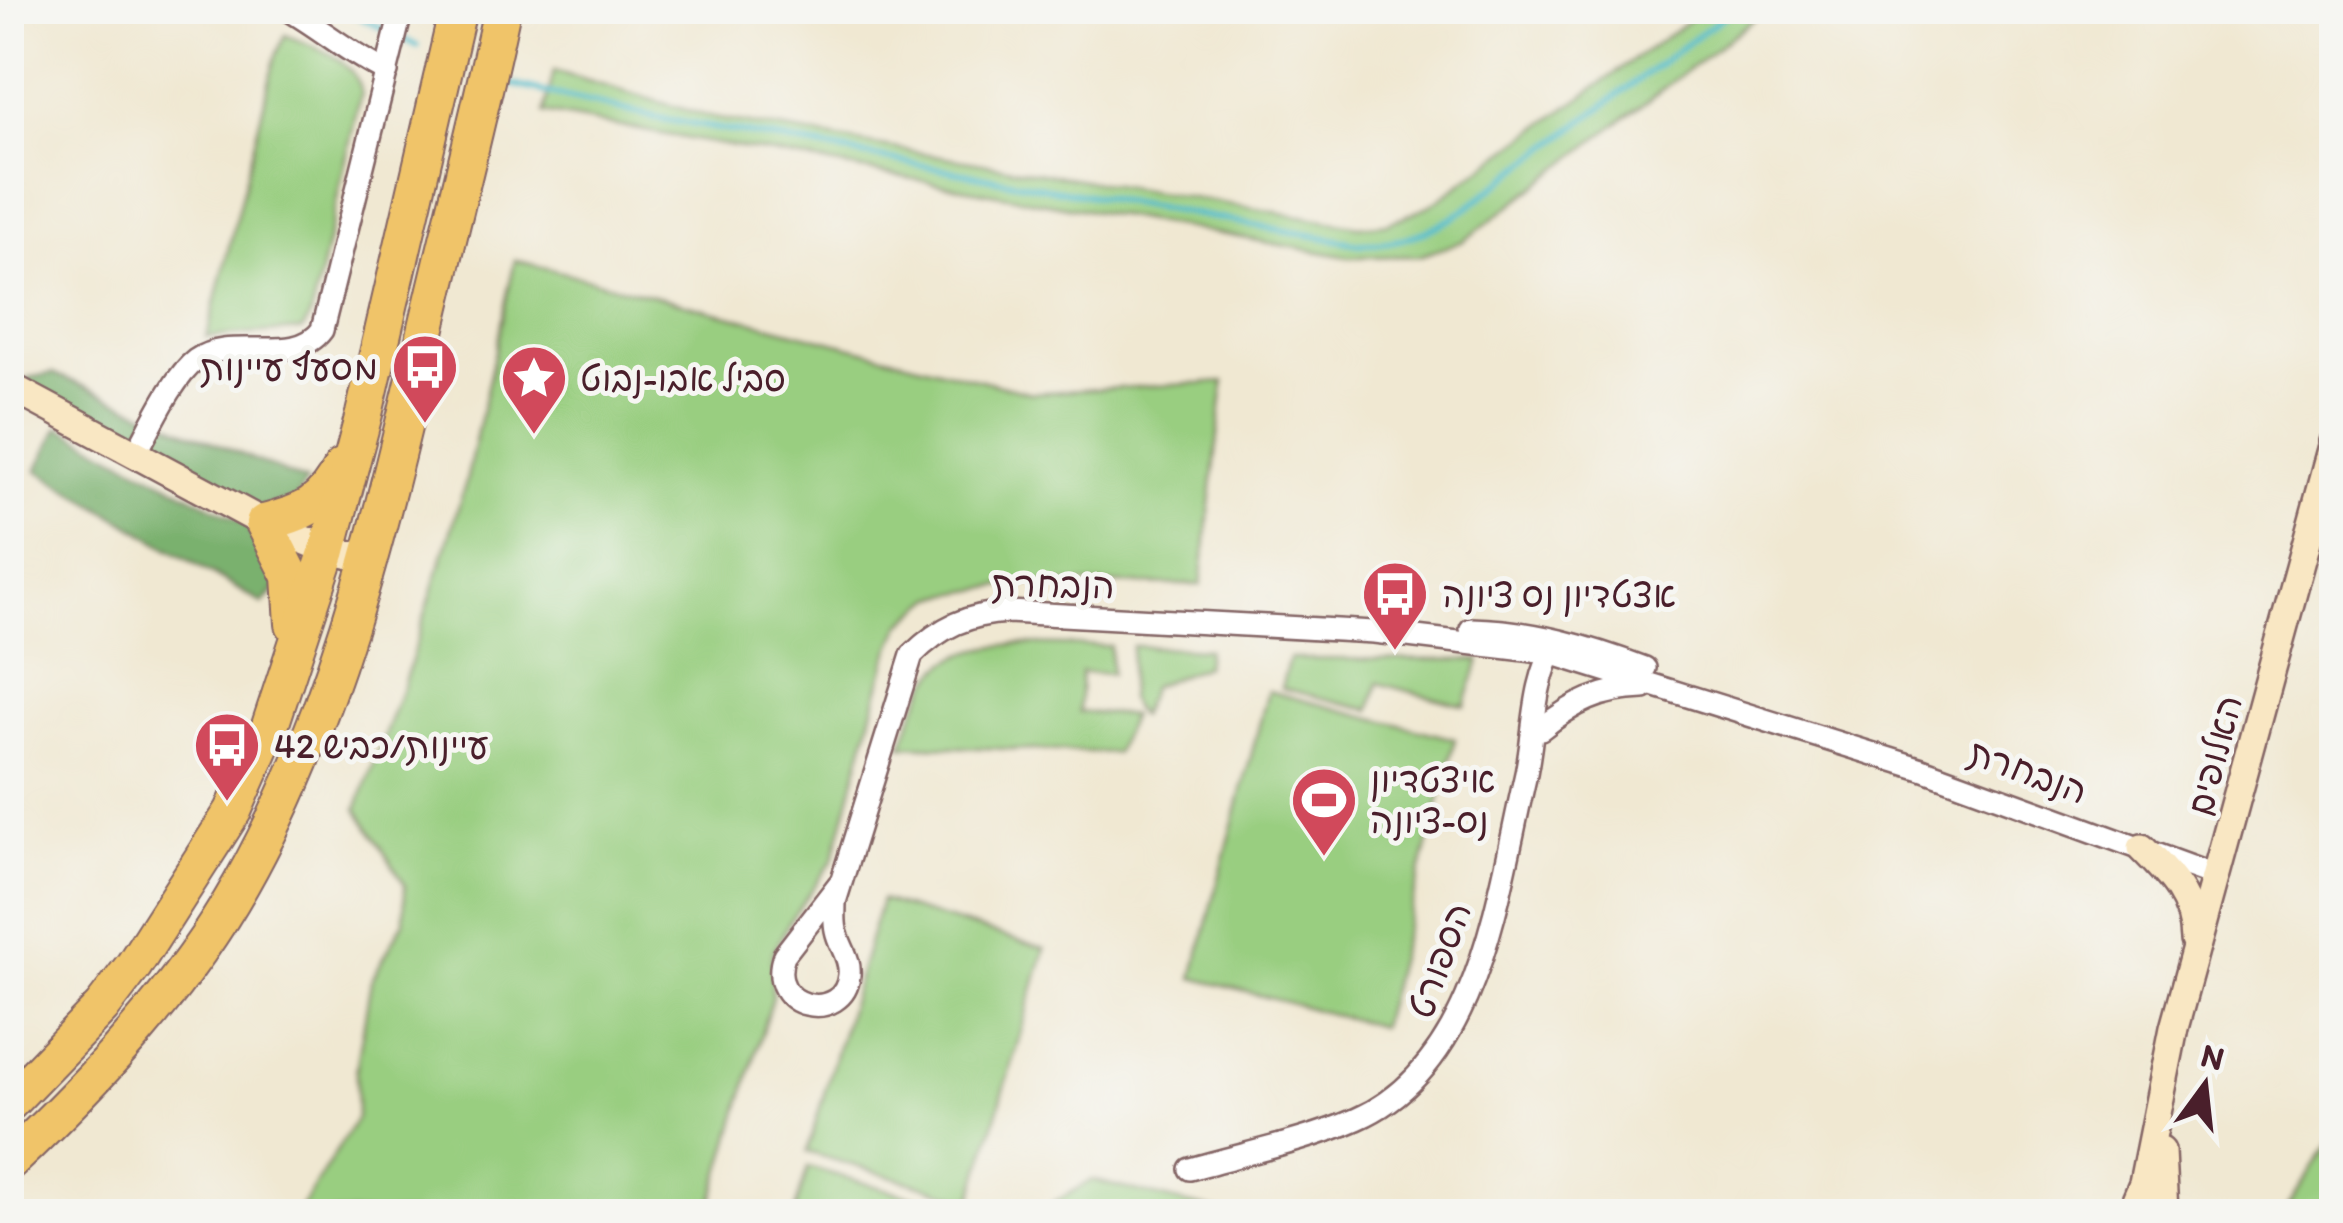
<svg xmlns="http://www.w3.org/2000/svg" width="2343" height="1223" font-family="Itim,'Playpen Sans Hebrew',sans-serif">
	<style>
		.green { fill: #99ce80; stroke: #727656; stroke-width: 3 }
		.forest { fill: #7ab16e; stroke: #62684c; stroke-width: 3 }
		.lines { fill: none; stroke-linecap: round; stroke-linejoin: round }
		.stream { stroke: #4dbac7; stroke-width: 6 }
		.street-casing { stroke: #846565; stroke-width: 26 }
		.secondary-casing { stroke: #846565; stroke-width: 32 }
		.highway-casing { stroke: #846565; stroke-width: 40 }
		.street { stroke: #fff; stroke-width: 21 }
		.secondary { stroke: #f9e7c3; stroke-width: 27 }
		.highway { stroke: #f0c469; stroke-width: 36 }
		.labels { text-anchor: middle; stroke-width: 10; stroke-linejoin: round; paint-order: stroke }
		.poi-label { font-size: 36px; fill: #4a1f2b; stroke: #f6f6f2; text-anchor: start }
		.street-label { font-size: 36px; fill: #4a1f2b; stroke: #f6f6f2 }
	</style>
	<rect width="100%" height="100%" fill="#f6f6f2"/>
	<filter id="ink" filterUnits="userSpaceOnUse"><feTurbulence type="fractalNoise" baseFrequency=".00833" numOctaves="2"/><feDisplacementMap in="SourceGraphic" scale="24" xChannelSelector="R" yChannelSelector="G"/><feConvolveMatrix kernelMatrix="1 2 1 2 8 2 1 2 1" color-interpolation-filters="sRGB"/></filter>
	<filter id="wash" filterUnits="userSpaceOnUse"><feTurbulence type="fractalNoise" baseFrequency=".004" numOctaves="4" result="noise"/><feDisplacementMap in="SourceGraphic" scale="48" xChannelSelector="R" yChannelSelector="G"/><feGaussianBlur stdDeviation="2.7" result="paint"/><feColorMatrix in="noise" values="0 0 0 0 0 0 0 0 0 0 0 0 0 0 0 0 0 1.4 0 .05"/><feComposite in="paint" operator="in"/></filter>
	<g filter="url(#wash)">
		<rect width="100%" height="100%" fill="#f0e8d2"/>
		<g class="green">
			<path d="M 1705,9 L 1767,9 L 1464,241 L 1419,256 L 1348,257 L 544,113 L 554,71 L 714,118 L 1359,226 L 1389,223 L 1431,205 Z"/>
			<path d="M 285,35 C 316,47 352,56 361,92 L 311,314 L 303,330 L 207,337 L 275,58 Z"/>
			<path d="M 515,260 L 1031,393 L 1224,382 L 1201,585 L 1020,583 L 935,597 L 902,624 L 887,659 L 833,860 L 789,922 L 772,954 L 772,997 L 709,1214 L 297,1214 L 357,1118 L 356,1071 L 371,981 L 404,921 L 405,885 L 357,809 L 403,686 L 466,482 Z"/>
			<path d="M 1017,644 L 1110,646 L 1111,674 L 1081,672 L 1079,712 L 1131,715 L 1115,753 L 902,745 C 929,674 934,650 1017,644 Z"/>
			<path d="M 1132,646 L 1207,649 L 1205,666 L 1152,686 L 1139,716 L 1128,699 Z"/>
			<path d="M 1289,659 L 1480,660 L 1465,706 L 1378,683 L 1371,710 L 1281,688 Z"/>
			<path d="M 1268,691 L 1455,739 L 1380,1027 L 1193,978 Z"/>
			<path d="M 881,900 L 1045,949 L 972,1200 L 807,1152 Z"/>
			<path d="M 2334,1133 L 2334,1214 L 2283,1214 Z"/>
			<path d="M 808,1167 L 967,1212 L 967,1214 L 794,1214 Z"/>
			<path d="M 1092,1180 L 1227,1214 L 1035,1214 Z"/>
		</g>
		<g class="forest">
			<path d="M 53,373 L 306,482 L 296,499 L 259,508 L 27,386 L 29,378 Z"/>
			<path d="M 59,427 L 246,524 L 279,585 L 263,604 L 37,470 Z"/>
		</g>
		<g class="lines">
			<g class="stream">
				<path d="M 343,9 L 417,46"/>
				<path d="M 501,82 L 663,119 L 1360,244 C 1395,245 1422,234 1453,218 L 1733,9"/>
			</g>
		</g>
	</g>
	<g filter="url(#ink)">
		<g class="lines">
			<g class="street-casing">
				<g id="street">
					<path d="M 287,9 C 322,29 351,55 387,72"/>
					<path d="M 135,455 C 150,429 172,378 196,360 C 231,334 295,367 322,330 L 402,9"/>
					<path d="M 1471,629 C 1532,630 1589,647 1645,668"/>
					<path d="M 1541,729 C 1573,703 1602,689 1644,688"/>
					<path d="M 839,884 L 784,955 C 764,1011 845,1024 849,975 C 851,958 839,946 836,930 C 834,921 835,911 835,902 L 912,655 C 940,627 968,614 1008,612 L 1374,632 L 1550,653 L 1922,769 L 2218,877"/>
					<path d="M 1190,1169 C 1245,1153 1305,1142 1357,1119 C 1479,1066 1498,893 1525,778 C 1535,736 1532,682 1556,645"/>
				</g>
			</g>
			<g class="secondary-casing">
				<g id="secondary">
					<path d="M 9,386 L 264,523 L 328,550 L 370,559"/>
					<path d="M 2142,848 C 2170,876 2193,899 2194,940"/>
					<path d="M 2161,1151 L 2164,1214"/>
					<path d="M 2130,1214 L 2143,1183 L 2174,1028 L 2334,442"/>
				</g>
			</g>
			<g class="highway-casing">
				<g id="highway">
					<path d="M 294,624 L 291,576 L 264,523 C 305,512 322,506 342,467"/>
					<path d="M 9,1103 L 102,1007 L 134,965 L 233,811 L 269,729 L 328,550 L 364,414 L 458,9"/>
					<path d="M 9,1162 C 97,1079 181,990 241,884 C 337,714 380,524 425,336 C 450,227 479,118 502,9"/>
				</g>
			</g>
			<use href="#street" class="street"/>
			<use href="#secondary" class="secondary"/>
			<use href="#highway" class="highway"/>
		</g>
	</g>
	<defs>
		<g id="bus-pin" transform="scale(3.45)"><path d="M0 17L-7.5 6A9.5 9.5 0 1 1 7.5 6Z" fill="#d1495b" stroke="#f6f6f2"/><path d="M-5-6H5V4H4V6H2V4H-2V6H-4V4H-5ZM-3.5-4V0h7V-4ZM-3.5 1.2v1.5H-2V1.2ZM2 1.2v1.5H3.5V1.2Z" fill="#fff"/></g>
		<g id="sight-pin" transform="scale(3.45)"><path d="M0 17L-7.5 6A9.5 9.5 0 1 1 7.5 6Z" fill="#d1495b" stroke="#f6f6f2"/><path d="M0-6L1.8-2.2L6-1.7L2.9 1.2L3.7 5.4L0 3.3L-3.7 5.4L-2.9 1.2L-6-1.7L-1.8-2.2Z" fill="#fff"/></g>
		<g id="stadium-pin" transform="scale(3.45)"><path d="M0 17L-7.5 6A9.5 9.5 0 1 1 7.5 6Z" fill="#d1495b" stroke="#f6f6f2"/><path d="M0-5a6.5 5 0 1 0 0 10a6.5 5 0 1 0 0-10ZM-3.5-1.8h7v3.6h-7Z" fill="#fff"/></g>
	</defs>
	<g fill-rule="evenodd">
		<use href="#bus-pin" x="425" y="367"/>
		<use href="#sight-pin" x="534" y="378"/>
		<use href="#bus-pin" x="1395" y="594"/>
		<use href="#bus-pin" x="227" y="745"/>
		<use href="#stadium-pin" x="1324" y="800"/>
	</g>
	<g class="labels">
		<g class="poi-label">
			<text x="378" y="380" text-anchor="end">מסעף עיינות</text>
			<text x="580" y="391">סביל אבו-נבוט</text>
			<text x="1442" y="607">אצטדיון נס ציונה</text>
			<text x="274" y="758">עיינות/כביש 42</text>
			<text x="1370" y="792">איצטדיון<tspan x="1370" dy="41">נס-ציונה</tspan></text>
		</g>
		<g class="street-label">
			<text transform="translate(1053 584) rotate(1)" y="13">הנבחרת</text>
			<text transform="translate(2214 755) rotate(-75)" y="13">האלופים</text>
			<text transform="translate(2028 771) rotate(20)" y="13">הנבחרת</text>
			<text transform="translate(1439 960) rotate(-70)" y="13">הספורט</text>
		</g>
	</g>
	<rect width="2343" height="1223" fill="none" stroke="#f6f6f2" stroke-width="48"/>
	<g transform="translate(2205 1085) rotate(15)" stroke="#f6f6f2" stroke-width="9" paint-order="stroke">
	<path d="M0-9L21 45L0 30L-21 45Z" fill="#4a1f2b"/>
	<text y="-18" font-size="33" font-weight="bold" text-anchor="middle" fill="#4a1f2b">N</text>
	</g>
</svg>
